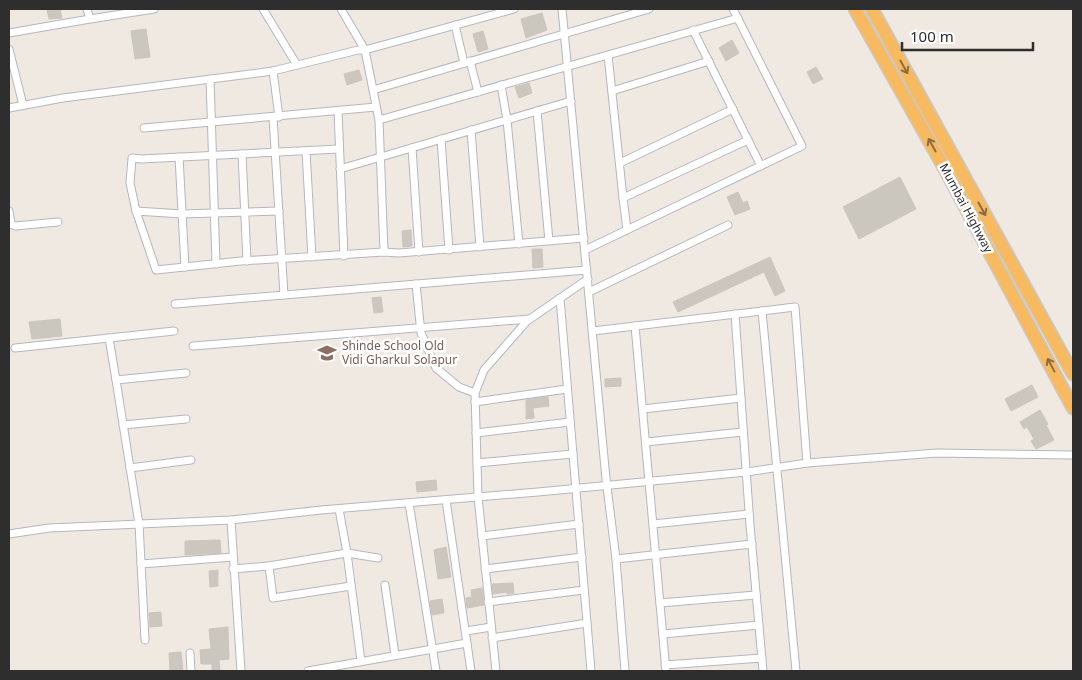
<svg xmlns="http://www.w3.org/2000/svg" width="1082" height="680" font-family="'Noto Sans',sans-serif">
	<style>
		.building { fill: #cbc7bf; stroke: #cbc5ba }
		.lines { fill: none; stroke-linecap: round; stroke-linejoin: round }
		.minor-casing { stroke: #b4b7c1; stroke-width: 9 }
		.trunk-casing { stroke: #c9c9c9; stroke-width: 15 }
		.minor { stroke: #fff; stroke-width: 7 }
		.trunk { stroke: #f8ba60; stroke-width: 12 }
		.oneway { stroke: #896d44 }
		.labels { text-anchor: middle; stroke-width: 5; stroke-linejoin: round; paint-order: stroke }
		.street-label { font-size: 12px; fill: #2e2e2e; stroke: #fff }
		.education-label { font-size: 12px; fill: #785e54; stroke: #fff; text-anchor: start }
	</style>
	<rect width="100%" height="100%" fill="#efe9e1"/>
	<g class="building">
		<path d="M 47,9 L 60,9 L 62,18 L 49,19 Z"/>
		<path d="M 542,13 L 547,30 L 526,38 L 521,19 Z"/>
		<path d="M 146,29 L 150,57 L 135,59 L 131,31 Z"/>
		<path d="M 483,31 L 488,49 L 478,52 L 473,34 Z"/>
		<path d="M 732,40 L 739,53 L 726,61 L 719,48 Z"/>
		<path d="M 816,67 L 823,79 L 813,84 L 807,72 Z"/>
		<path d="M 359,70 L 362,80 L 347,85 L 344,74 Z"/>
		<path d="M 529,83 L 532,93 L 519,98 L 515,87 Z"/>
		<path d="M 900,177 L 916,209 L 859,239 L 843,207 Z"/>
		<path d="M 738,192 L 743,203 L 747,201 L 750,209 L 735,215 L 727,197 Z"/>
		<path d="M 411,230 L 412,246 L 403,247 L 402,231 Z"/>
		<path d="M 532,249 L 542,249 L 543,267 L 533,268 Z"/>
		<path d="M 770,257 L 785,291 L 775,296 L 764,272 L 678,312 L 673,302 Z"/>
		<path d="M 381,297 L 383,312 L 374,313 L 372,298 Z"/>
		<path d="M 60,319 L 62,336 L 32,339 L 29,322 Z"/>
		<path d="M 621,378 L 621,386 L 605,387 L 605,379 Z"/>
		<path d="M 1032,385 L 1038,397 L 1011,411 L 1005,399 Z"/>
		<path d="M 548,397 L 549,406 L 533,408 L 534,418 L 526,419 L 526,400 Z"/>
		<path d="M 1040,410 L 1048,424 L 1046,425 L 1054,440 L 1036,449 L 1031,441 L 1034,439 L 1027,427 L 1024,429 L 1020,422 Z"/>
		<path d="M 436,480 L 437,490 L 417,492 L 416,482 Z"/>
		<path d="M 220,540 L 221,553 L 185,555 L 185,541 Z"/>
		<path d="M 446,547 L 451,577 L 438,579 L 434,550 Z"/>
		<path d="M 218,570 L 218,586 L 210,587 L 209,571 Z"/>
		<path d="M 513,583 L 514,593 L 507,594 L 507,592 L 493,594 L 492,584 Z"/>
		<path d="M 482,588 L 484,605 L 467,608 L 466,598 L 472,597 L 471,590 Z"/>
		<path d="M 442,599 L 444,613 L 432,615 L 430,601 Z"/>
		<path d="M 161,612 L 162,626 L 150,627 L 149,613 Z"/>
		<path d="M 228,627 L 229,659 L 219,660 L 220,671 L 212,671 L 212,664 L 201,664 L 200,650 L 211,649 L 209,629 Z"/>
		<path d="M 181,652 L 183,671 L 170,671 L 169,653 Z"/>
	</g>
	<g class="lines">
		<g class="minor-casing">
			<g id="minor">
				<path d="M 87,9 L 90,19 L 154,9"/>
				<path d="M 263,9 L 297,65"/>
				<path d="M 341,9 L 365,50 L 379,120"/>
				<path d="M 562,9 L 606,479 L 616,559 L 625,671"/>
				<path d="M 455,25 L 464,63"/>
				<path d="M 693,30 L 761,166"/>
				<path d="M 9,33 L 90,19"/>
				<path d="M 9,49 L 23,105"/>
				<path d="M 608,55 L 623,198 L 748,140"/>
				<path d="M 470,61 L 478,92"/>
				<path d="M 273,71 L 279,117"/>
				<path d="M 210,79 L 216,264"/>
				<path d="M 501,85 L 507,120 L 519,244"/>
				<path d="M 373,90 L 649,9"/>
				<path d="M 612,91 L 709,61"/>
				<path d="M 9,108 L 63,98 L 273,71 L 358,50 L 365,50 L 514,9"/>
				<path d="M 338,111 L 344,256"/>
				<path d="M 537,111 L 549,241"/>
				<path d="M 273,117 L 284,295"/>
				<path d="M 144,128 L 376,107"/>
				<path d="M 471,130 L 480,247"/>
				<path d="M 441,139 L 449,250"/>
				<path d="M 412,148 L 419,252"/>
				<path d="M 339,149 L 141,159 L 132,158 L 130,183 L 136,211 L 156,270 L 241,261 L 384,252 L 399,253 L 584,238"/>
				<path d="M 306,151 L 312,257"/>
				<path d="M 242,154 L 247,261"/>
				<path d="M 179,157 L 185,267"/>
				<path d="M 620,163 L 733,109"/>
				<path d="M 340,169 L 571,101"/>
				<path d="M 623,198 L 627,230"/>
				<path d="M 9,211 L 11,224 L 15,226 L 58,222"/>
				<path d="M 136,211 L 182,214 L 279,211"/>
				<path d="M 585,250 L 802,146 L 733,9"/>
				<path d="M 384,252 L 379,120 L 738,18"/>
				<path d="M 416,284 L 421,333 L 436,368 L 459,387 L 475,393"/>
				<path d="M 589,292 L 728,225"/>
				<path d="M 560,298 L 591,671"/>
				<path d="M 175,304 L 587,270"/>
				<path d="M 762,311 L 796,671"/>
				<path d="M 735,314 L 750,525 L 763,671"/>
				<path d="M 635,326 L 666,671"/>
				<path d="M 193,346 L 529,319"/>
				<path d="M 15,348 L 109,338"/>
				<path d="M 116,380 L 109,338 L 174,331"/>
				<path d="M 475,402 L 567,389"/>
				<path d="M 643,409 L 741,398"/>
				<path d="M 123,425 L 186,419"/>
				<path d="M 476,433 L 570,422"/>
				<path d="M 646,442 L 743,432"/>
				<path d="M 477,463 L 573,454"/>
				<path d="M 807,463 L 937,453 L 1073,455"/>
				<path d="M 130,468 L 191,460"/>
				<path d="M 446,500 L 471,671"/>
				<path d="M 409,503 L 436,671"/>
				<path d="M 339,509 L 347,553 L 378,558"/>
				<path d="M 231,520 L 241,671"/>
				<path d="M 653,524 L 749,514"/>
				<path d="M 9,534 L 49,528 L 231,520 L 321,510 L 538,492 L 747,472 L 807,463 L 795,307 L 593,331"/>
				<path d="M 482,536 L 579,524"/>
				<path d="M 616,559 L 752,544"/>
				<path d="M 141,564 L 233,557"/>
				<path d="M 269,566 L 273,598 L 351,586"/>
				<path d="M 233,569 L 269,566 L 347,553 L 361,661"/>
				<path d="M 485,569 L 582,557"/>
				<path d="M 385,585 L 395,655"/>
				<path d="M 488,602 L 584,590"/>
				<path d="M 660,603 L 756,595"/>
				<path d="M 466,631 L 491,627"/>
				<path d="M 663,634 L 759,625"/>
				<path d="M 492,638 L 587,623"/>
				<path d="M 145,640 L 139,524 L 116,380 L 186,373"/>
				<path d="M 190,653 L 191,671"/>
				<path d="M 665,665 L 762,658"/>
				<path d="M 308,671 L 467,643"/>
				<path d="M 496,671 L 478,497 L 475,393 L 484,370 L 527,321 L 588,279"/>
			</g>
		</g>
		<g class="trunk-casing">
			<g id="trunk">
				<path d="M 855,9 L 945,169 L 1073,408"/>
				<path d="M 872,9 L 1073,374"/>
			</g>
		</g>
		<use href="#minor" class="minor"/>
		<use href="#trunk" class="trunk"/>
	</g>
	<defs><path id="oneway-shaft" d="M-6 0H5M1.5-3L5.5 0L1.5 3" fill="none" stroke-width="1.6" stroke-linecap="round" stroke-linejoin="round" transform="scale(1.25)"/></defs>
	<g class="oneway">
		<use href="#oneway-shaft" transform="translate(904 67) rotate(61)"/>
		<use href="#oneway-shaft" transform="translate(932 145) rotate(-119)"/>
		<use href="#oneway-shaft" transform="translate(982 209) rotate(61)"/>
		<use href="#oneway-shaft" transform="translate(1051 365) rotate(-118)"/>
	</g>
	<defs>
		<g id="school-bare" transform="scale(1.5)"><path d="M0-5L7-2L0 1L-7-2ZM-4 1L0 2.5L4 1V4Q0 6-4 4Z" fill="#8d6e63" stroke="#fff" stroke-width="2.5" paint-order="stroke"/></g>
	</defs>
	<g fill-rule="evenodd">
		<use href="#school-bare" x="327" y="353"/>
	</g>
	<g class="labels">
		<g class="street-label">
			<text transform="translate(966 208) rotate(62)" y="4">Mumbai Highway</text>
		</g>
		<g class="education-label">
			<text x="342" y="350">Shinde School Old<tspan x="342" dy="14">Vidi Gharkul Solapur</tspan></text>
		</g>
	</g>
	<rect width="1082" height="680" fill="none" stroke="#2e2e2e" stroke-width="20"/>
	<path d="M902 42v8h131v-8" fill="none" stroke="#2e2e2e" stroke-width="2.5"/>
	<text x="910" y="42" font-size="15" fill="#2e2e2e" stroke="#ffffff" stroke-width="4" paint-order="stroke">100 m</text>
</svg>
